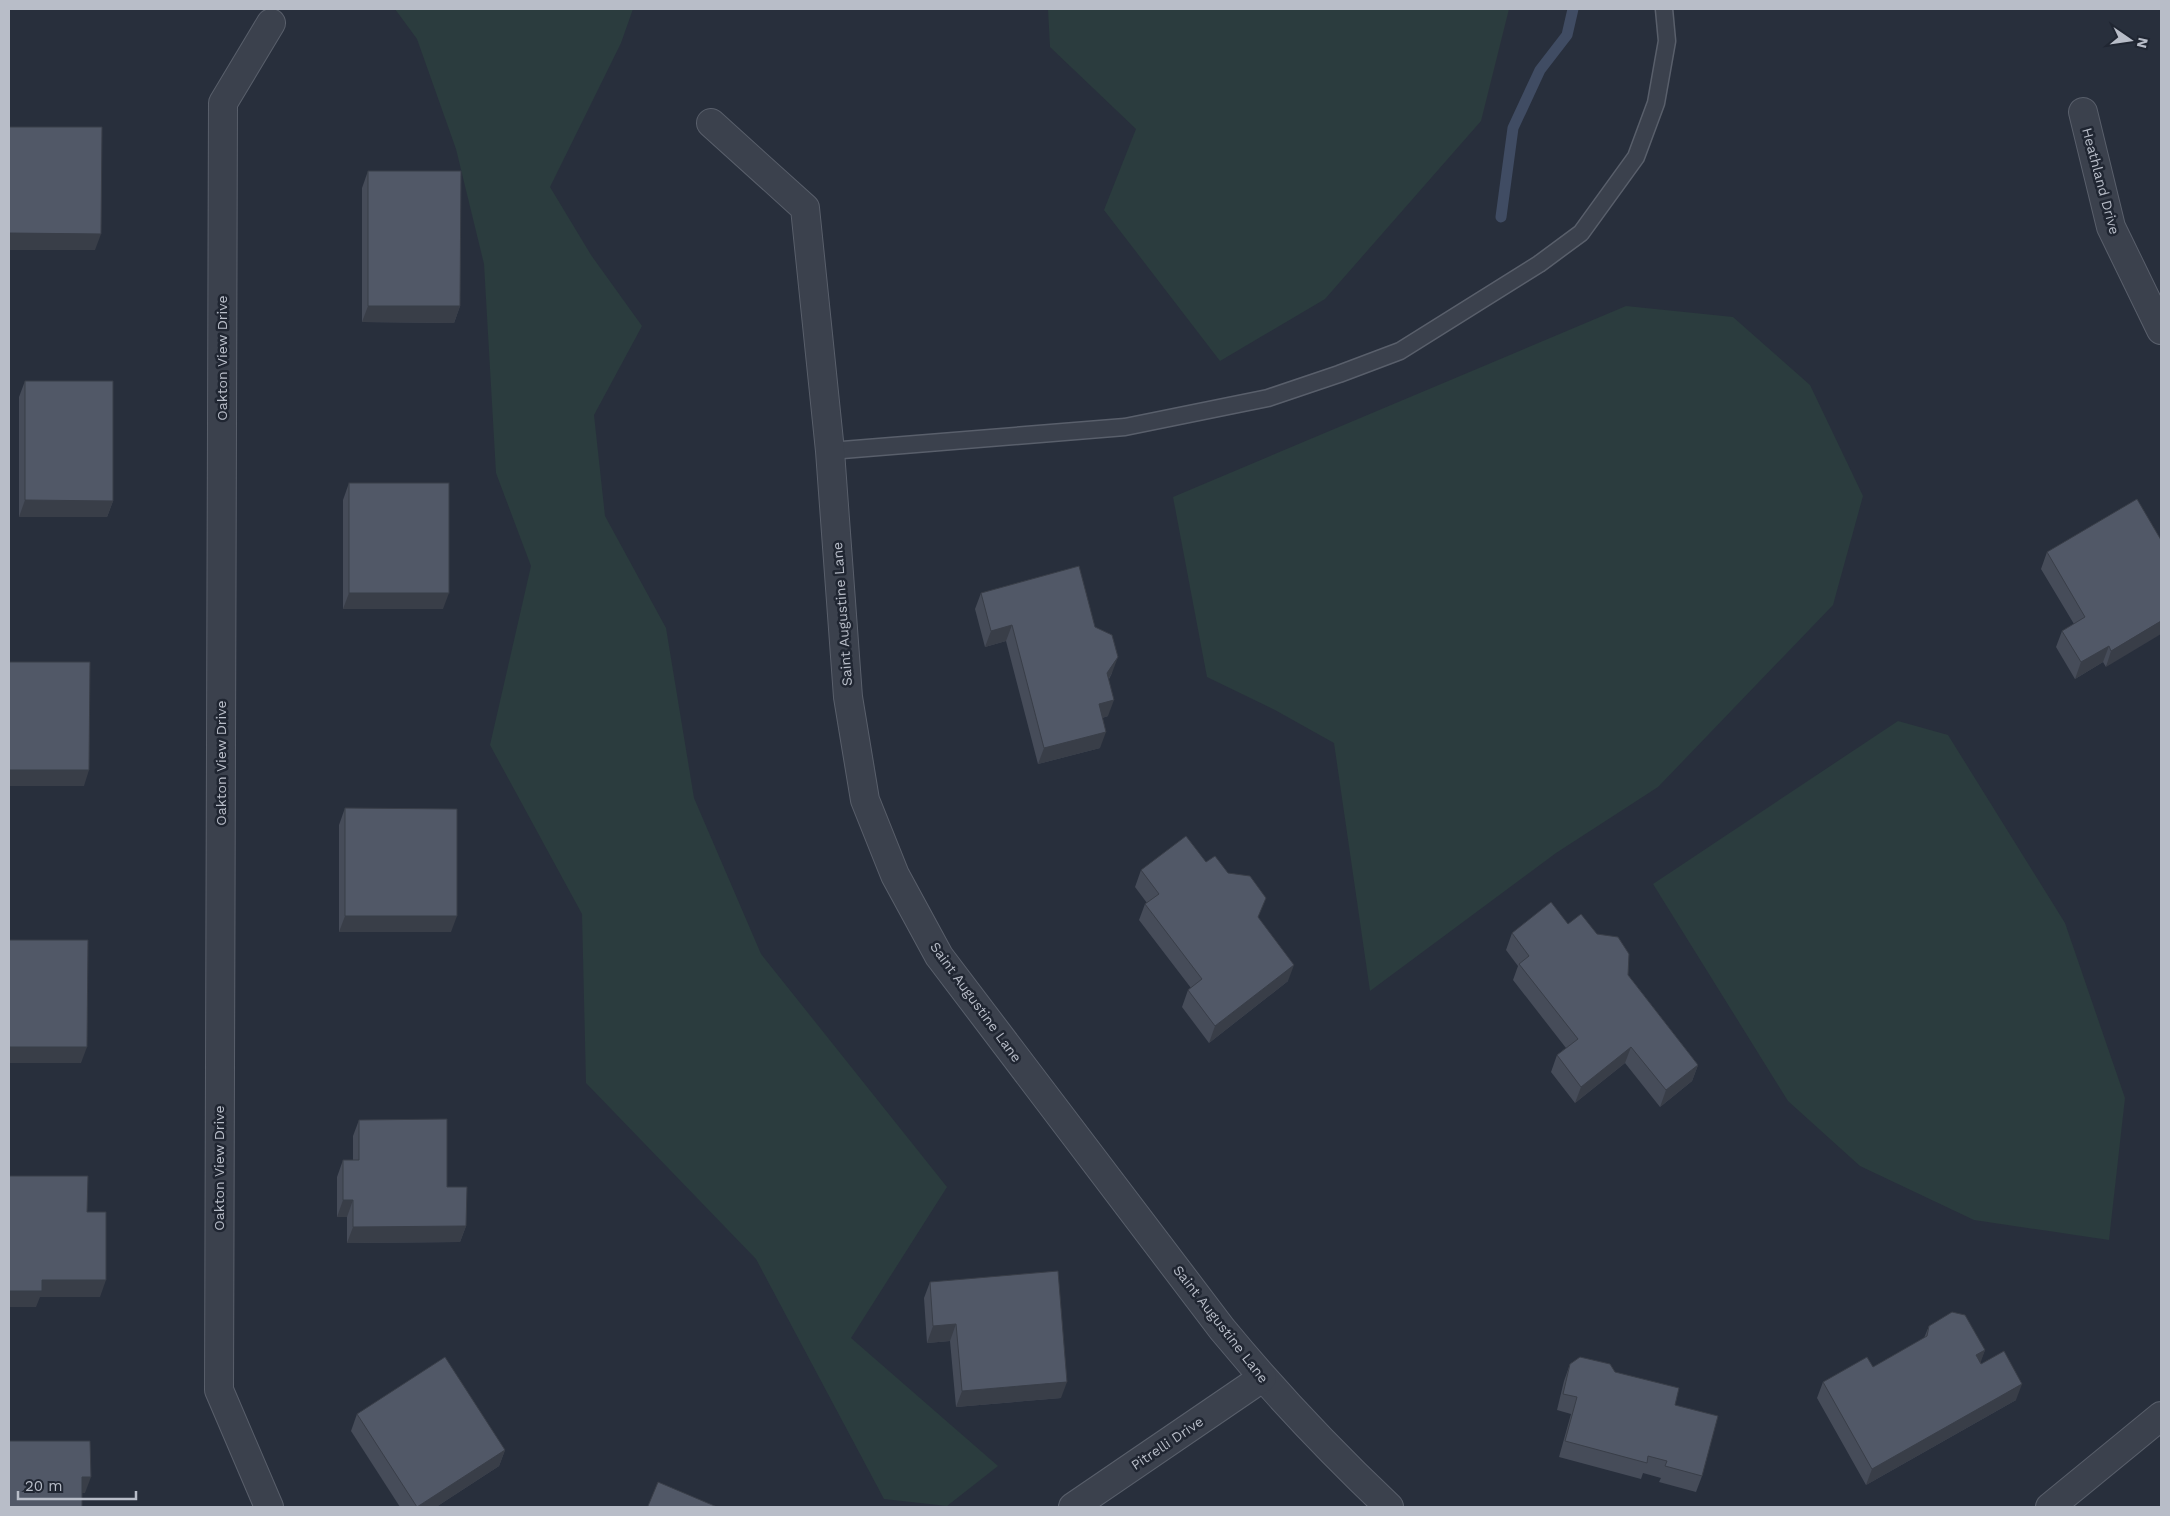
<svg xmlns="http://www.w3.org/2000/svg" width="2170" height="1516" font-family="'Work Sans',sans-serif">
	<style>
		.green { fill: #2b3c3e }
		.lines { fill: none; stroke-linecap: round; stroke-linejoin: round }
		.stream { stroke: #404c63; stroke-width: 11 }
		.lane-casing { stroke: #595f6b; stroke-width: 19 }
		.street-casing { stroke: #595f6b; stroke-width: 30 }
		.lane { stroke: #3b414d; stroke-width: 16 }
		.street { stroke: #3b414d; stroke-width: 28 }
		.wall { fill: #464c59 }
		.shaded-wall { fill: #393e48 }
		.building { fill: #515867; stroke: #393e48 }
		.labels { text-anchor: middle; stroke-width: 5; stroke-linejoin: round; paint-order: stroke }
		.street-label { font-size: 14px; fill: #b8bdc8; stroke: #202632 }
	</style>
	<rect width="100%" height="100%" fill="#282f3c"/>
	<g class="green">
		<path d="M 395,9 L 633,9 L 621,43 L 550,187 L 591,255 L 642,326 L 594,415 L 605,516 L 666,628 L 694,798 L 761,954 L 947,1187 L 851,1338 L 998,1466 L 947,1506 L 884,1499 L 756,1259 L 586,1083 L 582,914 L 490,745 L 531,566 L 496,473 L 484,264 L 456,149 L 417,39 Z"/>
		<path d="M 1048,9 L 1509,9 L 1481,121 L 1325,299 L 1220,361 L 1104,210 L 1136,129 L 1050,47 Z"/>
		<path d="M 1626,306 L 1733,317 L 1810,385 L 1863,496 L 1833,605 L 1658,787 L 1556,853 L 1370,991 L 1334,743 L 1275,710 L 1207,677 L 1173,497 Z"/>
		<path d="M 1898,721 L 1948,735 L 2065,923 L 2125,1098 L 2109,1240 L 1974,1220 L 1860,1166 L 1788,1101 L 1653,884 Z"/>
	</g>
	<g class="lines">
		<path class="stream" d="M 1501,217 L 1513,128 L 1540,70 L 1567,35 L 1573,9"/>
		<g class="lane-casing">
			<path id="lane" d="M 830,451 L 1125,427 L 1268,398 L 1339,374 L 1400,351 L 1539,264 L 1581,233 L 1636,157 L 1656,103 L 1667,41 L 1664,9"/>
		</g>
		<g class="street-casing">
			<g id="street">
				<path d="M 2083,112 L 2111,227 L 2161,330"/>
				<path d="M 711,123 L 805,208 L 830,451 L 848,697 L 865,800 L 895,875 L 939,956 L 1222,1329 C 1274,1392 1330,1451 1389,1507"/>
				<path d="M 269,1507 L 219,1390 L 223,103 L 271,23"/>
				<path d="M 1073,1507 L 1262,1378"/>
				<path d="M 2050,1507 L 2161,1416"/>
			</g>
		</g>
		<use href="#lane" class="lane"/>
		<use href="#street" class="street"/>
	</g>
	<g class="wall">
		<path d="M 368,171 L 460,306 L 454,323 L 362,322 L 362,188 Z"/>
		<path d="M 25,381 L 113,501 L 107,517 L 19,517 L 19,397 Z"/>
		<path d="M 349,483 L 443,609 L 343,609 L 343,500 Z"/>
		<path d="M 2161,540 L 2106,667 L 2103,662 L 2075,679 L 2056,647 L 2062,631 L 2074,624 L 2041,569 L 2047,552 Z"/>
		<path d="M 981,593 L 1095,627 L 1112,673 L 1109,679 L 1108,716 L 1102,718 L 1100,748 L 1038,764 L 1006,641 L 985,647 L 975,609 Z"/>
		<path d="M 345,808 L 451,932 L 339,932 L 339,825 Z"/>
		<path d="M 1206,862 L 1258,918 L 1288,981 L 1209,1043 L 1182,1007 L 1188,990 L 1191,988 L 1139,920 L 1145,904 L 1147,903 L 1135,887 L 1141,870 Z"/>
		<path d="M 1568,924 L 1628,975 L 1698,1065 L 1692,1081 L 1660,1107 L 1625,1063 L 1575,1103 L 1551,1072 L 1557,1055 L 1566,1048 L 1513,980 L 1518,966 L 1506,950 L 1512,933 Z"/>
		<path d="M 359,1120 L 447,1187 L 466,1226 L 460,1242 L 347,1243 L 347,1217 L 337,1217 L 337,1177 L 343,1160 L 353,1160 L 353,1136 Z"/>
		<path d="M 930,1282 L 1061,1398 L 956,1407 L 950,1341 L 927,1343 L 924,1298 Z"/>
		<path d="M 1929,1326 L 1985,1350 L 1980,1362 L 2016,1400 L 1866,1485 L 1817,1398 L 1823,1382 L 1873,1367 L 1924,1338 Z"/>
		<path d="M 1570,1364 L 1615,1372 L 1675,1405 L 1702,1476 L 1696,1492 L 1659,1482 L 1661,1478 L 1643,1473 L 1641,1479 L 1559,1457 L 1571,1414 L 1557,1410 L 1564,1381 Z"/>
		<path d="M 357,1414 L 505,1450 L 499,1466 L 436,1507 L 400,1507 L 351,1431 Z"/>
	</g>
	<g class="shaded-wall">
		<path d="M 9,233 L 101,234 L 95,250 L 9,250 Z"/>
		<path d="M 368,306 L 460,306 L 454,323 L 362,322 Z"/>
		<path d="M 25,500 L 113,501 L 107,517 L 19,517 Z"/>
		<path d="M 349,593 L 449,593 L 443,609 L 343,609 Z"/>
		<path d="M 2161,621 L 2161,634 L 2106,667 L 2111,651 Z"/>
		<path d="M 1012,625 L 1006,641 L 985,647 L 991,631 Z"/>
		<path d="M 2109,646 L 2103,662 L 2075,679 L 2081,662 Z"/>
		<path d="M 1118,657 L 1112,673 L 1101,690 L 1107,673 Z"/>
		<path d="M 1114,700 L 1108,716 L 1093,721 L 1099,704 Z"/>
		<path d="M 1106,732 L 1100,748 L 1038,764 L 1044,748 Z"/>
		<path d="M 9,770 L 89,770 L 84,786 L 9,786 Z"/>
		<path d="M 345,916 L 457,916 L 451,932 L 339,932 Z"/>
		<path d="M 1294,965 L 1288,981 L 1209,1043 L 1215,1026 Z"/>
		<path d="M 9,1047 L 87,1047 L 81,1063 L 9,1063 Z"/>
		<path d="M 1631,1047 L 1625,1063 L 1575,1103 L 1581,1087 Z"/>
		<path d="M 1698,1065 L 1692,1081 L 1660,1107 L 1666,1090 Z"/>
		<path d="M 343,1200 L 353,1200 L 347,1217 L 337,1217 Z"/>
		<path d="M 466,1226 L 460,1242 L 347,1243 L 353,1227 Z"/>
		<path d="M 42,1280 L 106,1280 L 100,1297 L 40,1297 L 36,1307 L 9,1307 L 9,1291 Z"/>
		<path d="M 956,1324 L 950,1341 L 927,1343 L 933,1326 Z"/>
		<path d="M 1985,1350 L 1979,1367 L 1976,1355 Z"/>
		<path d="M 1067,1382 L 1061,1398 L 956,1407 L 962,1391 Z"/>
		<path d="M 2022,1384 L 2016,1400 L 1866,1485 L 1872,1469 Z"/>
		<path d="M 505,1450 L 499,1466 L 436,1507 L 417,1507 Z"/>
		<path d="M 82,1477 L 91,1477 L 85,1493 L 76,1493 Z"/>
	</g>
	<g class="building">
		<path d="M 9,127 L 102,127 L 101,234 L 9,233 Z"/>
		<path d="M 368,171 L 461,171 L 460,306 L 368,306 Z"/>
		<path d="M 25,381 L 113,381 L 113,501 L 25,500 Z"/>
		<rect x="349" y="483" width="100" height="110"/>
		<path d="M 2137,499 L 2161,540 L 2161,621 L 2111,651 L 2109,646 L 2081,662 L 2062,631 L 2085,617 L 2047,552 Z"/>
		<path d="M 1079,566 L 1095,627 L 1112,635 L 1118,657 L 1107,673 L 1114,700 L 1099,704 L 1106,732 L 1044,748 L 1012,625 L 991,631 L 981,593 Z"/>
		<path d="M 9,662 L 90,662 L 89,770 L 9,770 Z"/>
		<path d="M 345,808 L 457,809 L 457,916 L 345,916 Z"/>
		<path d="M 1186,836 L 1206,862 L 1215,856 L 1228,873 L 1250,876 L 1266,898 L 1258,917 L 1294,965 L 1215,1026 L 1188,990 L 1202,979 L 1145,904 L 1159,894 L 1141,870 Z"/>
		<path d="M 1551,902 L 1568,924 L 1581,914 L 1597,934 L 1618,937 L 1629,954 L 1628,975 L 1698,1065 L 1666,1090 L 1631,1047 L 1581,1087 L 1557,1055 L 1578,1039 L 1519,964 L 1529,956 L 1512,933 Z"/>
		<path d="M 9,940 L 88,940 L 87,1047 L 9,1047 Z"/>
		<path d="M 447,1119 L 447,1187 L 467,1187 L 466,1226 L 353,1227 L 353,1200 L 343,1200 L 343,1160 L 359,1160 L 359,1120 Z"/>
		<path d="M 9,1176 L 88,1176 L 87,1212 L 106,1212 L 106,1280 L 42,1280 L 42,1291 L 9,1291 Z"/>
		<path d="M 1058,1271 L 1067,1382 L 962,1391 L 956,1324 L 933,1326 L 930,1282 Z"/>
		<path d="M 1952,1312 L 1965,1315 L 1985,1350 L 1976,1355 L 1981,1364 L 2004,1351 L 2022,1384 L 1872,1469 L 1823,1382 L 1867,1357 L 1873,1367 L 1927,1336 L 1929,1326 Z"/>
		<path d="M 445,1357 L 505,1450 L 417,1507 L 357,1414 Z"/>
		<path d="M 1580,1357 L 1610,1364 L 1615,1372 L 1679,1388 L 1675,1405 L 1718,1416 L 1702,1476 L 1665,1466 L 1667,1461 L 1648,1456 L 1647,1463 L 1565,1441 L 1577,1397 L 1563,1394 L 1570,1364 Z"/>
		<path d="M 9,1441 L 90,1441 L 91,1477 L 82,1477 L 82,1507 L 9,1507 Z"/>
		<path d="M 658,1482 L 717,1507 L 651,1507 L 648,1506 Z"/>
	</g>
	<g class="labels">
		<g class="street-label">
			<text transform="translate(2101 181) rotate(75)" y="5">Heathland Drive</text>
			<text transform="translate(222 358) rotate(-90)" y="5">Oakton View Drive</text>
			<text transform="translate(842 614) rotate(-94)" y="5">Saint Augustine Lane</text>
			<text transform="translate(221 763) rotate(-90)" y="5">Oakton View Drive</text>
			<text transform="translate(976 1002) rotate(54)" y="5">Saint Augustine Lane</text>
			<text transform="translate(219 1168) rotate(-90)" y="5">Oakton View Drive</text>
			<text transform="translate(1221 1324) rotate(52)" y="5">Saint Augustine Lane</text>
			<text transform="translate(1167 1443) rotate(-34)" y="5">Pitrelli Drive</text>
		</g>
	</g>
	<rect width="2170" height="1516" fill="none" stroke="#b8bdc8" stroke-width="20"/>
	<g transform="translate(2130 40) rotate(103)" stroke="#202632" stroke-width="4" paint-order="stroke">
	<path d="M0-4L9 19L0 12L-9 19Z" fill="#b8bdc8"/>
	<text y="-8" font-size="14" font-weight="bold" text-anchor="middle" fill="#b8bdc8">N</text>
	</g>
	<path d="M18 1491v8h118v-8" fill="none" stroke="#b8bdc8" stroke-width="2.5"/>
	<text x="25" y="1491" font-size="15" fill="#b8bdc8" stroke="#202632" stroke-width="4" paint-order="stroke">20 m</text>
</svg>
